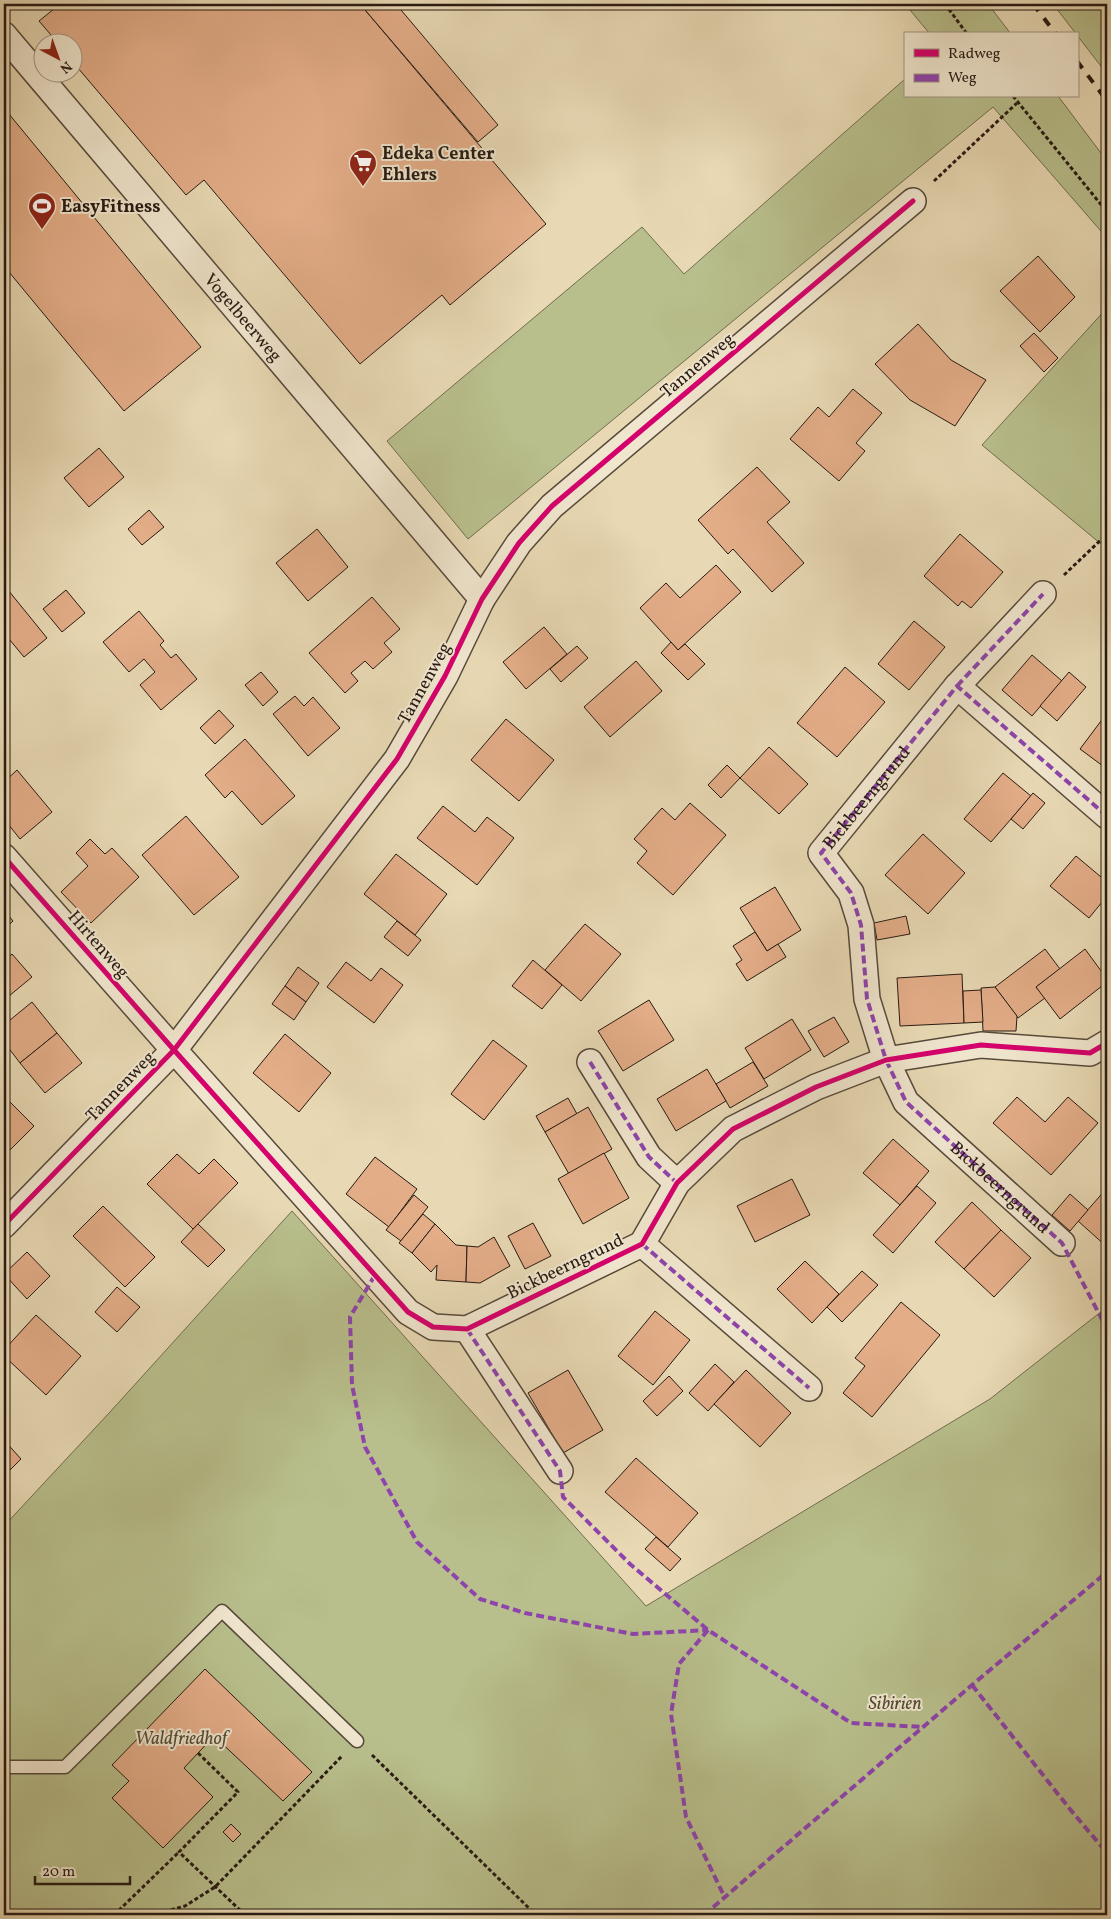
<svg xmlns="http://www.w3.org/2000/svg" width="1111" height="1919" font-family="Vollkorn,serif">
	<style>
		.green { fill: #b8bf8c; stroke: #706c50 }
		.building { fill: #e3ad88; stroke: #271a13 }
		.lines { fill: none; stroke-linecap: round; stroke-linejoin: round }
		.lane-casing { stroke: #574a3b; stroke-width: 15 }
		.street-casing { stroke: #574a3b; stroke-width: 28 }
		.path { stroke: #271a13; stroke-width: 3; stroke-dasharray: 4 2.5; stroke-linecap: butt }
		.lane { stroke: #f0e6ce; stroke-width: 12 }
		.street { stroke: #f0e6ce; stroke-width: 25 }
		.rail { stroke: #271a13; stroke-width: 4; stroke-dasharray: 9 9; stroke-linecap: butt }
		.quiet { stroke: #8e44ad; stroke-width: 4; stroke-dasharray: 8 4; stroke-linecap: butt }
		.cycleway-casing { stroke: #f0e6ce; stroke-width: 8 }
		.cycleway { stroke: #d6006c; stroke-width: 5 }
		.labels { text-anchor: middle; stroke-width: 4; stroke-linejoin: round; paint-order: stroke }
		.poi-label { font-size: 18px; font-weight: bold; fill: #271a13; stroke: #f0e6ce; text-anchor: start }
		.street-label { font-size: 18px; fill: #271a13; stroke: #f0e6ce }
		.park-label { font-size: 18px; font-style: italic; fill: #524c37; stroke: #f0e6ce }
	</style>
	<rect width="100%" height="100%" fill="#e8d9b4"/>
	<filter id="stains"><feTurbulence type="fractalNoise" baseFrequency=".004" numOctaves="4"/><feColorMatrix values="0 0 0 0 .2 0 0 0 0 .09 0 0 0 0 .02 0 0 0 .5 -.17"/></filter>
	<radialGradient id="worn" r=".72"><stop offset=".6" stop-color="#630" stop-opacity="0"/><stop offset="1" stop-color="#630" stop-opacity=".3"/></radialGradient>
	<g class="green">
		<path d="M 905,4 L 988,4 L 1011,34 L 930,34 Z"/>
		<path d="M 1053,4 L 1090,4 L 1092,6 L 1094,4 L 1107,4 L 1107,74 Z"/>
		<path d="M 905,79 L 905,96 L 1058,96 L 1107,161 L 1107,238 L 993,107 L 468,539 L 387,441 L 642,227 L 684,274 Z"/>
		<path d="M 1107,308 L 1107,549 L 982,445 Z"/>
		<path d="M 292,1211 L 646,1606 L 990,1399 L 1107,1307 L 1107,1915 L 4,1915 L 4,1526 L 110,1412 Z"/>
	</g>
	<g class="building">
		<path d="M 60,4 L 360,4 L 546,224 L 450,305 L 442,295 L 360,364 L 204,180 L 186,195 L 72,61 L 72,42 L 57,42 L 39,21 Z"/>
		<path d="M 360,4 L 396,4 L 498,125 L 478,142 Z"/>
		<path d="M 4,108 L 201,347 L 124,411 L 4,266 Z"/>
		<path d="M 1038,256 L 1075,297 L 1040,332 L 1000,291 Z"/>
		<path d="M 918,324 L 951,360 L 986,380 L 955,426 L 910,400 L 875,364 Z"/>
		<path d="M 1034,333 L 1058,358 L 1044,372 L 1020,346 Z"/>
		<path d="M 853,389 L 882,413 L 856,443 L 865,451 L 839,481 L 790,439 L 818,407 L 829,417 Z"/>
		<path d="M 99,448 L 124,477 L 89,507 L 64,478 Z"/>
		<path d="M 757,467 L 790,502 L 767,522 L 804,563 L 772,592 L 733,549 L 728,554 L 698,520 Z"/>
		<path d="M 149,510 L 164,527 L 142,545 L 128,529 Z"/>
		<path d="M 317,529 L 348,567 L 308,601 L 276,563 Z"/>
		<path d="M 960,534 L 1003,572 L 971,608 L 962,601 L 958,606 L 924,576 Z"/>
		<path d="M 716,565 L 741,592 L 678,650 L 640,608 L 666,583 L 680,598 Z"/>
		<path d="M 4,585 L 47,638 L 24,657 L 4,633 Z"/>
		<path d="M 66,590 L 85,613 L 62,632 L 43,609 Z"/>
		<path d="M 372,597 L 400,629 L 384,643 L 392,652 L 373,669 L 365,661 L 351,673 L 358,681 L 345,693 L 309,653 Z"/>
		<path d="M 139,611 L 164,641 L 160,645 L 171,658 L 176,654 L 197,679 L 161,710 L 140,685 L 155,672 L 144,659 L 129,672 L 103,642 Z"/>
		<path d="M 914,621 L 945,647 L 909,690 L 878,664 Z"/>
		<path d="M 544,627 L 567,654 L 526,689 L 503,662 Z"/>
		<path d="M 671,642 L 678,650 L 685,644 L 705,664 L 688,680 L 661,653 Z"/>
		<path d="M 577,646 L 588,658 L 561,682 L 550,669 Z"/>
		<path d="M 1032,655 L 1062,681 L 1032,716 L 1002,690 Z"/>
		<path d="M 636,661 L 662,691 L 610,737 L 584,707 Z"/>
		<path d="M 845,667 L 885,702 L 837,757 L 797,723 Z"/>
		<path d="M 261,672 L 278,692 L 263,706 L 245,685 Z"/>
		<path d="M 1069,672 L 1086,687 L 1057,721 L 1040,706 Z"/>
		<path d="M 295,696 L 304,706 L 313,697 L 340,728 L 308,756 L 273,714 Z"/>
		<path d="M 219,710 L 234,726 L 215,744 L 200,728 Z"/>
		<path d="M 1107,713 L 1107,769 L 1080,749 Z"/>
		<path d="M 506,719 L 554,760 L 519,801 L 471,760 Z"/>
		<path d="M 245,739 L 295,796 L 262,825 L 232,791 L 225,798 L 205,775 Z"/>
		<path d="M 769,747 L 808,784 L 779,814 L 740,778 Z"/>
		<path d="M 727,765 L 740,778 L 721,798 L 708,785 Z"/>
		<path d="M 17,770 L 52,812 L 20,839 L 4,819 L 4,782 Z"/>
		<path d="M 1003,773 L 1031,796 L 991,842 L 964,819 Z"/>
		<path d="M 1033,793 L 1045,803 L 1023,829 L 1011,819 Z"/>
		<path d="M 690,803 L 726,835 L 673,895 L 637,863 L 647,851 L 634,839 L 662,808 L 675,820 Z"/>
		<path d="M 443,806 L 475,832 L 487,817 L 514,838 L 477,885 L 417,838 Z"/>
		<path d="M 186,816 L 239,877 L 194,915 L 142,855 Z"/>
		<path d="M 923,834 L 965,873 L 928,914 L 885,875 Z"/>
		<path d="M 90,839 L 105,854 L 112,848 L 139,877 L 91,923 L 61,892 L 88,866 L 76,853 Z"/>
		<path d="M 396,854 L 447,894 L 415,935 L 364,894 Z"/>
		<path d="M 1076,856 L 1107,882 L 1107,896 L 1089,918 L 1050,886 Z"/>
		<path d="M 775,887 L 801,930 L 767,951 L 740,908 Z"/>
		<path d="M 4,910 L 13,921 L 4,929 Z"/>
		<path d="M 906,916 L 910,934 L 877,940 L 874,923 Z"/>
		<path d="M 397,921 L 421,940 L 408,956 L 384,937 Z"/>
		<path d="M 585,924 L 621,954 L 581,1001 L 545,970 Z"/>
		<path d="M 755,932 L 767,951 L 778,944 L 786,957 L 747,981 L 736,964 L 742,960 L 733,946 Z"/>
		<path d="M 1045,949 L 1060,969 L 1036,987 L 1045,998 L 1018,1018 L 995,987 Z"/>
		<path d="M 1085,949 L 1107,979 L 1107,982 L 1060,1019 L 1036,987 Z"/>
		<path d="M 12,954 L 32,977 L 9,996 L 4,990 L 4,962 Z"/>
		<path d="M 533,960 L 562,985 L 542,1009 L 512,986 Z"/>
		<path d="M 346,962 L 371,981 L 381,968 L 403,985 L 374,1023 L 327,987 Z"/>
		<path d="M 298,967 L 319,983 L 306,1002 L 285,986 Z"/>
		<path d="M 962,974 L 964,1023 L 900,1026 L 897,978 Z"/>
		<path d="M 285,986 L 306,1002 L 294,1020 L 272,1004 Z"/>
		<path d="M 995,987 L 1017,1016 L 1016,1031 L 983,1031 L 981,988 Z"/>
		<path d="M 981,990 L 983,1022 L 964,1023 L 963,991 Z"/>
		<path d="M 649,1000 L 674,1040 L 623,1071 L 598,1031 Z"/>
		<path d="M 32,1002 L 57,1033 L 20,1063 L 4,1042 L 4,1025 Z"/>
		<path d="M 834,1017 L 849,1042 L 824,1057 L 808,1031 Z"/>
		<path d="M 792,1019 L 811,1050 L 764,1079 L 745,1048 Z"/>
		<path d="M 57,1033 L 82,1063 L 45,1093 L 20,1063 Z"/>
		<path d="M 285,1034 L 331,1073 L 299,1112 L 253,1073 Z"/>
		<path d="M 493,1040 L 527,1066 L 484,1120 L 451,1094 Z"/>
		<path d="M 753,1062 L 768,1086 L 730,1108 L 716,1084 Z"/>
		<path d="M 707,1069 L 726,1101 L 676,1131 L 657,1099 Z"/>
		<path d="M 5,1097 L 34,1126 L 4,1156 L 4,1099 Z"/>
		<path d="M 1017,1097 L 1045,1122 L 1068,1097 L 1098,1123 L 1051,1175 L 993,1123 Z"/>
		<path d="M 568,1098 L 577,1114 L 545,1132 L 536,1116 Z"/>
		<path d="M 588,1107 L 612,1149 L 569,1174 L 545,1132 Z"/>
		<path d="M 893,1139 L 929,1171 L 900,1205 L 863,1173 Z"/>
		<path d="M 604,1153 L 629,1198 L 583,1224 L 558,1179 Z"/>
		<path d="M 177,1154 L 199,1174 L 214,1159 L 238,1183 L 193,1229 L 147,1184 Z"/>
		<path d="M 375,1157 L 417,1189 L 389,1227 L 346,1194 Z"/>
		<path d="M 792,1179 L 810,1215 L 755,1242 L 737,1206 Z"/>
		<path d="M 917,1186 L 936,1203 L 893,1253 L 873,1235 Z"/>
		<path d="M 1107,1188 L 1107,1247 L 1078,1221 Z"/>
		<path d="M 1070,1194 L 1088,1210 L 1070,1231 L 1052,1215 Z"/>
		<path d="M 414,1195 L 428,1207 L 401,1241 L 386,1230 Z"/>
		<path d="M 972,1202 L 1001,1230 L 964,1269 L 935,1242 Z"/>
		<path d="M 103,1206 L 155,1257 L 125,1287 L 73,1236 Z"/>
		<path d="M 423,1214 L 435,1224 L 412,1253 L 399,1243 Z"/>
		<path d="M 533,1223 L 551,1256 L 525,1269 L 508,1236 Z"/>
		<path d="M 198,1224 L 225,1250 L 208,1267 L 181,1242 Z"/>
		<path d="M 435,1224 L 456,1245 L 467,1246 L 466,1282 L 436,1280 L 437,1265 L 431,1272 L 412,1253 Z"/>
		<path d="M 1001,1230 L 1031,1258 L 994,1297 L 964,1269 Z"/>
		<path d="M 494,1237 L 510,1266 L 480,1283 L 466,1282 L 467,1246 L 478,1247 Z"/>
		<path d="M 27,1252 L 50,1276 L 27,1299 L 4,1274 Z"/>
		<path d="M 805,1261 L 839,1294 L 812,1323 L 777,1289 Z"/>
		<path d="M 862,1271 L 878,1285 L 842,1322 L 827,1307 Z"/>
		<path d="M 117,1287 L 140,1307 L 117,1332 L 95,1312 Z"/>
		<path d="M 901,1302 L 940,1335 L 872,1417 L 843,1393 L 865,1366 L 855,1358 Z"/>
		<path d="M 655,1311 L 690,1340 L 653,1385 L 618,1356 Z"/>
		<path d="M 36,1315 L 81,1356 L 46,1395 L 4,1356 L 4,1350 Z"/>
		<path d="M 715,1364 L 734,1382 L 708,1411 L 689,1393 Z"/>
		<path d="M 568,1370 L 603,1430 L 563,1453 L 528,1393 Z"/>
		<path d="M 746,1370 L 791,1413 L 760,1447 L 714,1404 Z"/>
		<path d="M 669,1376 L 683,1391 L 657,1416 L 643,1401 Z"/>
		<path d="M 4,1440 L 21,1459 L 4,1476 Z"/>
		<path d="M 636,1458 L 698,1513 L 668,1547 L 605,1492 Z"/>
		<path d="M 656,1537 L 681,1559 L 670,1571 L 645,1549 Z"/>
		<path d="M 205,1669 L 312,1772 L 283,1801 L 214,1736 L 184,1768 L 213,1797 L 163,1848 L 112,1798 L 129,1781 L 112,1765 Z"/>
		<path d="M 231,1824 L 241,1834 L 233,1842 L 223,1832 Z"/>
	</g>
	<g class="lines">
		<g class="lane-casing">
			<path id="lane" d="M 4,1767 L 65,1767 L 222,1611 L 357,1741"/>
		</g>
		<g class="street-casing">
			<g id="street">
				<path id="s1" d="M 4,35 L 482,599"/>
				<path d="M 957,686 L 1043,594"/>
				<path d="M 4,857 L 174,1050 L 408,1312 L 433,1327 L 467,1329 L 642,1244 L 677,1183 L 733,1129 L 816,1087 L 886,1060 L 981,1045 L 1090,1053 L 1107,1043"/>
				<path d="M 590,1062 L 649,1157 L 677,1183"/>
				<path d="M 4,1225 L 174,1050 L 397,759 L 445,676 L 482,599 L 519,543 L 552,506 L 913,201"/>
				<path id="s2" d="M 1062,1243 L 906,1102 L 886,1060 L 867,999 L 861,925 L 851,893 L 821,853 L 957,686 L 1107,816"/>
				<path d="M 642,1244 L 809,1388"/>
				<path d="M 467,1329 L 560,1471"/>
			</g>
		</g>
		<g class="path">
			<path d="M 945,4 L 967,34"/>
			<path d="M 1013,96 L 1107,212"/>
			<path d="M 934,181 L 1017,103"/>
			<path d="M 1064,575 L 1107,534"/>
			<path d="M 198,1753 L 238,1792 L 179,1852 L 245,1915"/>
			<path d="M 372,1755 L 536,1915"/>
			<path d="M 114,1915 L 179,1852"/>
			<path d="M 152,1915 L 185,1906 L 215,1887 L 342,1756"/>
		</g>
		<use href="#lane" class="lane"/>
		<use href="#street" class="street"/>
		<g class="rail">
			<path d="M 1033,4 L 1056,34"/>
			<path d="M 1077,61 L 1107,101"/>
		</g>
		<g class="quiet">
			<path d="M 957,686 L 1043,594"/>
			<path id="s3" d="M 1107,816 L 957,686 L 821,853 L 851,893 L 861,925 L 867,999 L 886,1060 L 906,1102 L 1062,1243 L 1107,1329"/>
			<path d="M 590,1062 L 649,1157 L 677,1183"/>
			<path d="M 642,1244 L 809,1388"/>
			<path d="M 375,1275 L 350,1317 L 352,1385 L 365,1447 L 417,1542 L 480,1599 L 525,1613 L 633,1634 L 708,1630"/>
			<path d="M 467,1329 L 560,1471 L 563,1497 L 630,1564 L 708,1630 L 851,1723 L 923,1727"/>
			<path d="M 708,1630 L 679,1664 L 671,1714 L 686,1817 L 725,1898"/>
			<path d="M 972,1685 L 1069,1808 L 1107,1853"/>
			<path d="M 704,1915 L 972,1685 L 1107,1572"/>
		</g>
		<g class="cycleway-casing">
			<g id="cycleway">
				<path d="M 4,857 L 174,1050 L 408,1312 L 433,1327 L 467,1329 L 642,1244 L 677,1183 L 733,1129 L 816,1087 L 886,1060 L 981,1045 L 1090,1053 L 1107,1043"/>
				<path d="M 4,1225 L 174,1050 L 397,759 L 445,676 L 482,599 L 519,543 L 552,506 L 913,201"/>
			</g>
		</g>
		<use href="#cycleway" class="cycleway"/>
	</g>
	<defs>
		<g id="supermarket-pin" transform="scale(1.4375)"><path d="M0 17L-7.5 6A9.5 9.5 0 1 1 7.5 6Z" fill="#8f2418" stroke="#f0e6ce"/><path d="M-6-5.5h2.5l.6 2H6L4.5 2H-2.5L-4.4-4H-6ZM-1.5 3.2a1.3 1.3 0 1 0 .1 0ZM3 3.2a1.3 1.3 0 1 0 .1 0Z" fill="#fff"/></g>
		<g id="stadium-pin" transform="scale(1.4375)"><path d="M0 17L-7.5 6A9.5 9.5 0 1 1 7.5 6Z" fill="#8f2418" stroke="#f0e6ce"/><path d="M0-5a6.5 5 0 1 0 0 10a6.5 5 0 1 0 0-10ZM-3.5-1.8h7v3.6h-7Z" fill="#fff"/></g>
	</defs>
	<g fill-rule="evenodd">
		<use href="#supermarket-pin" x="363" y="163"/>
		<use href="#stadium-pin" x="42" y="206"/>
	</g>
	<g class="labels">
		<g class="poi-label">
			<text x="382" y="159">Edeka Center<tspan x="382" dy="21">Ehlers</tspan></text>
			<text x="61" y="212">EasyFitness</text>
		</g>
		<g class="street-label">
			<text dy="6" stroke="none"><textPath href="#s1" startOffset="370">Vogelbeerweg</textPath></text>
			<text transform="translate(697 365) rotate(-40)" y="6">Tannenweg</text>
			<text transform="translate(424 683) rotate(-61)" y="6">Tannenweg</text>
			<text dy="6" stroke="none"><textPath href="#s2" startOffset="550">Bickbeerngrund</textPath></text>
			<text transform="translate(99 944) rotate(49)" y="6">Hirtenweg</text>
			<text transform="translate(120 1086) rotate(-46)" y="6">Tannenweg</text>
			<text dy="6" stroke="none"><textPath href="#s3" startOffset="809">Bickbeerngrund</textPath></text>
			<text transform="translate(565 1266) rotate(-26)" y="6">Bickbeerngrund</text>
		</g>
		<g class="park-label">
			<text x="895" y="1709">Sibirien</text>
			<text x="181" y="1744">Waldfriedhof</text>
		</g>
	</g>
	<rect width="1111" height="1919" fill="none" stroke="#e8d9b4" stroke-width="20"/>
	<rect x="5" y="5" width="1101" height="1909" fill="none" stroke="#271a13" stroke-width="2.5"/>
	<rect x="10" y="10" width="1091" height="1899" fill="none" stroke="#271a13"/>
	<rect x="904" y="32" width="175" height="65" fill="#f0e6ce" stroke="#a09483"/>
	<rect x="914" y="49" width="25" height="8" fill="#d6006c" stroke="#a09483"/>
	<text x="948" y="58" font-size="15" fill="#271a13">Radweg</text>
	<rect x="914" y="74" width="25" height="8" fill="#8e44ad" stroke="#a09483"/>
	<text x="948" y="82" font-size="15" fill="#271a13">Weg</text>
	<g transform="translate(58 58) rotate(139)"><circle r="24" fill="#f0e6ce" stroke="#a09483"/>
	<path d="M0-4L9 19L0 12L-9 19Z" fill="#8f2418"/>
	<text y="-8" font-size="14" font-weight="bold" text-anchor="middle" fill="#271a13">N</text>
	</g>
	<path d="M35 1876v8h95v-8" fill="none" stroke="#271a13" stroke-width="2.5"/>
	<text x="42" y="1876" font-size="15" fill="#271a13" stroke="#f0e6ce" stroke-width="4" paint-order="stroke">20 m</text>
	<rect width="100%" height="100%" filter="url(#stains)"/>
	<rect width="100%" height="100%" fill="url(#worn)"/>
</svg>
